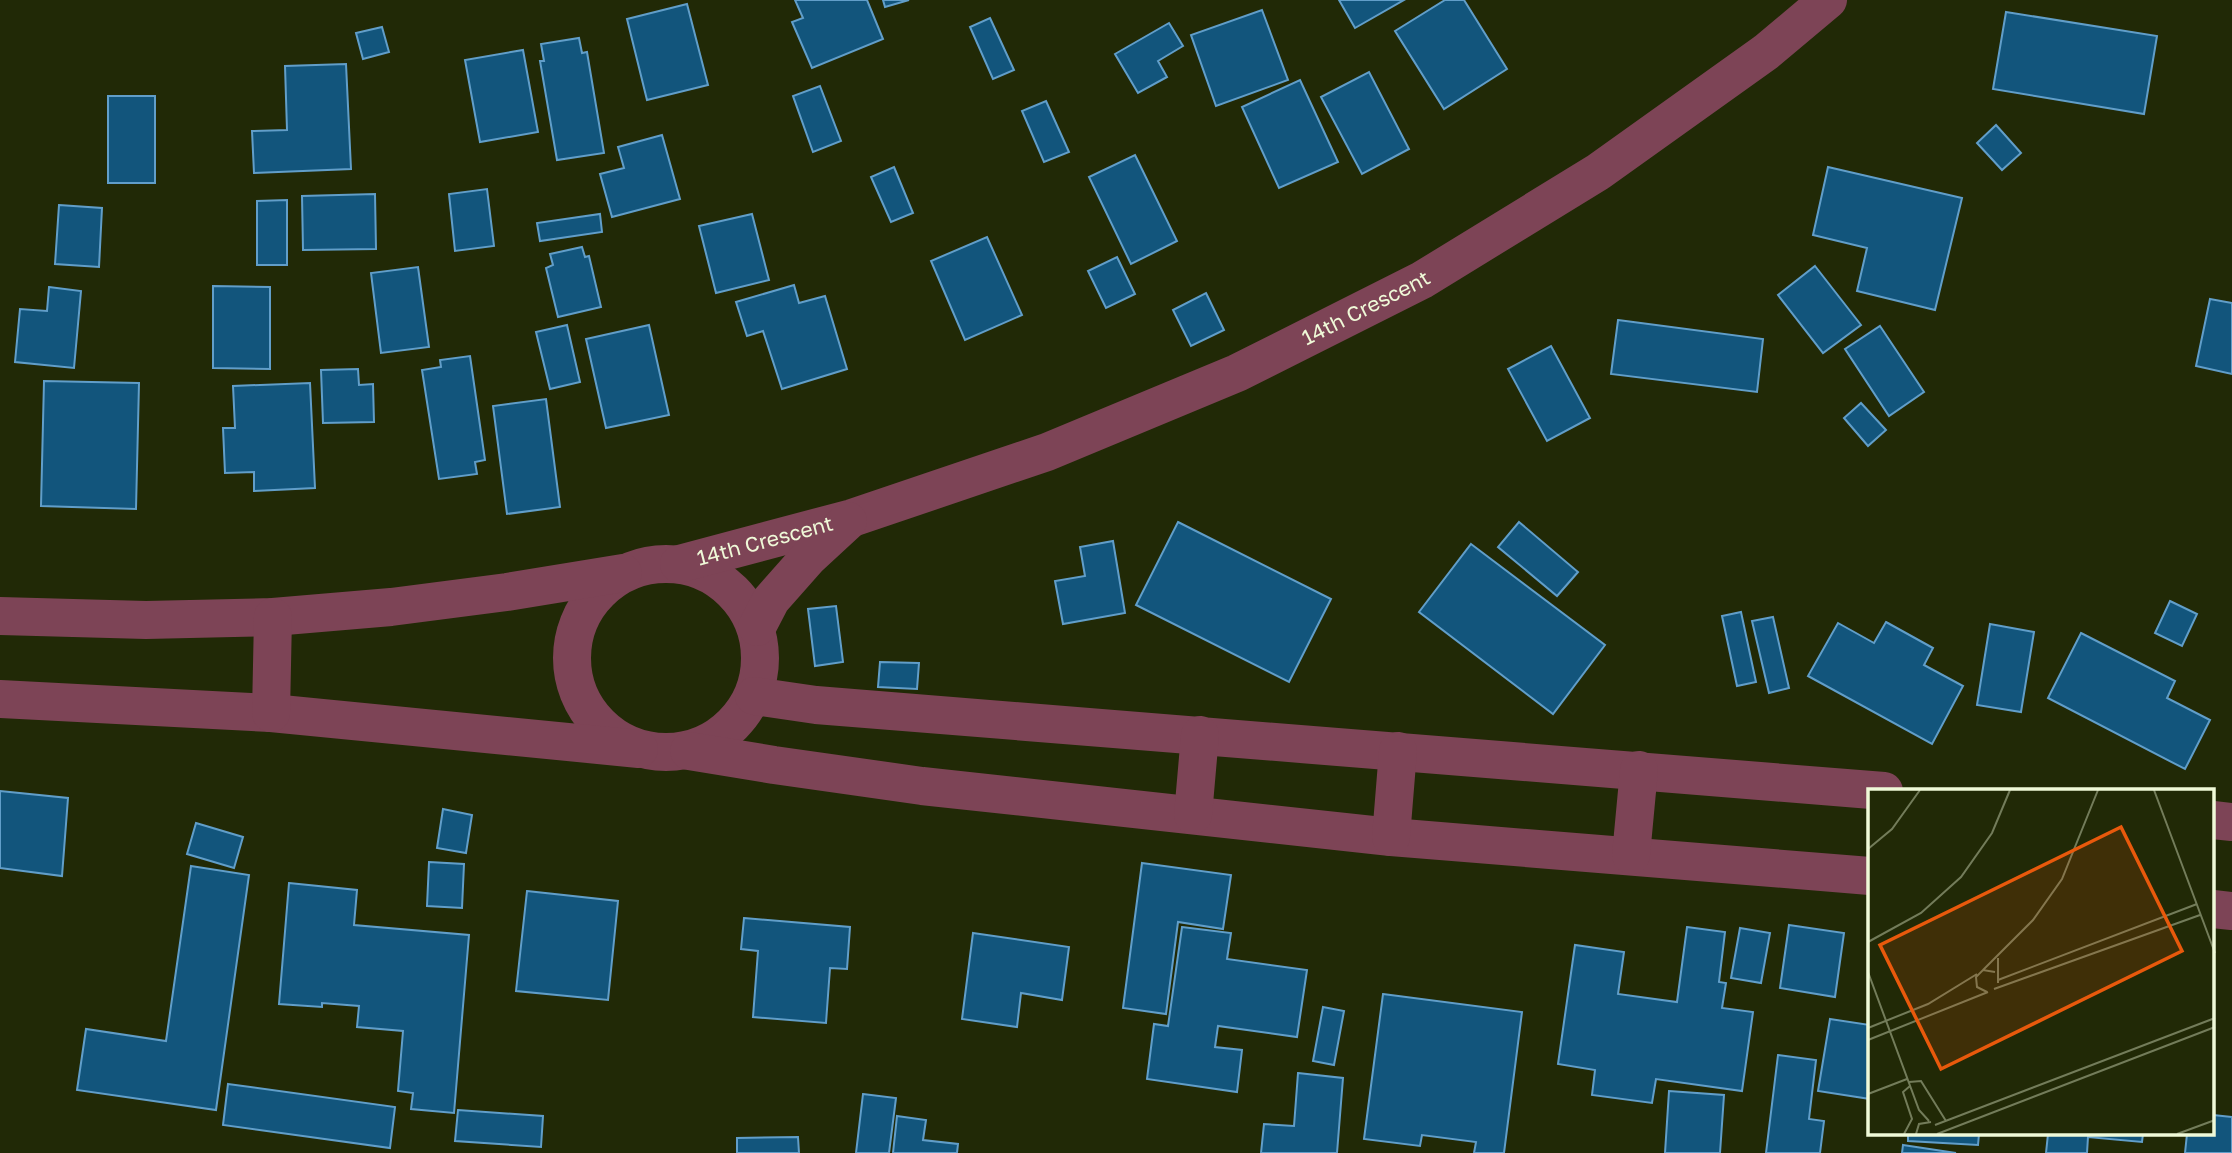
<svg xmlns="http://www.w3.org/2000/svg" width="2232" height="1153" font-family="'Golos Text',sans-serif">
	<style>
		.building { fill: #12557c; stroke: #619ec9; stroke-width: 2 }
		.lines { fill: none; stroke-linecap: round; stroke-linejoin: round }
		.minor { stroke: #7d4456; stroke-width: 38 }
		.labels { text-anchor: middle; stroke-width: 7; stroke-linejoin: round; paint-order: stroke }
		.street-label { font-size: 21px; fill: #eff9d8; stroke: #181f00 }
		.inset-road { fill: none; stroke: #737c5a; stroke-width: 2 }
		.view { fill: #e8590c; fill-opacity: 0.15; stroke: #e8590c; stroke-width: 3.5 }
		.inset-edge { fill: none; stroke: #eff9d8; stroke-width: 3.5 }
	</style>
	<rect width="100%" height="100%" fill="#212906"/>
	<g class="building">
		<path d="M 795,0 L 867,0 L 883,39 L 812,68 L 792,22 L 803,18 Z"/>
		<path d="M 883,0 L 909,0 L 885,7 Z"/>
		<path d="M 1339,0 L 1404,0 L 1355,28 Z"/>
		<path d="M 1445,0 L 1464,0 L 1507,69 L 1444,109 L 1395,31 Z"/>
		<path d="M 687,4 L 708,85 L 647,100 L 627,19 Z"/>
		<path d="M 1262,10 L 1288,80 L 1216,106 L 1191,35 Z"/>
		<path d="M 2006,12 L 2157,36 L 2144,114 L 1993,89 Z"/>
		<path d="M 990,18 L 1014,70 L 993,79 L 970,27 Z"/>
		<path d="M 1169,23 L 1183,46 L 1158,61 L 1167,77 L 1138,93 L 1115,54 Z"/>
		<path d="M 382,27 L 389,52 L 363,59 L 356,33 Z"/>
		<path d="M 579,38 L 582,53 L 587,52 L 604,153 L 557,160 L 540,61 L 544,61 L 541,44 Z"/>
		<path d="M 523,50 L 538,132 L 480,142 L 465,60 Z"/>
		<path d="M 346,64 L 351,169 L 254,173 L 252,131 L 287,130 L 285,66 Z"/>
		<path d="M 1369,72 L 1409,149 L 1362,174 L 1321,97 Z"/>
		<path d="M 1300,80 L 1338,162 L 1279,188 L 1242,107 Z"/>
		<path d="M 820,86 L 841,141 L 813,152 L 793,96 Z"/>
		<rect x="108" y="96" width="47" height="87"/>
		<path d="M 1046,101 L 1069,152 L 1044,162 L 1022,111 Z"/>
		<path d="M 1996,125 L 2021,153 L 2002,170 L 1977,143 Z"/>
		<path d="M 662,135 L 680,199 L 612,217 L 600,174 L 624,168 L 618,147 Z"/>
		<path d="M 1135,155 L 1177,241 L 1131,264 L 1089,177 Z"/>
		<path d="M 894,167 L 913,213 L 891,222 L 871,177 Z"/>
		<path d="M 1828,167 L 1962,198 L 1935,310 L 1857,291 L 1867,248 L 1813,235 Z"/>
		<path d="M 487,189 L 494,246 L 455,251 L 449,194 Z"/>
		<path d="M 375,194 L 376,249 L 303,250 L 302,196 Z"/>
		<path d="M 287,200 L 287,265 L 257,265 L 257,201 Z"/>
		<path d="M 59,205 L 102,208 L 99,267 L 55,264 Z"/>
		<path d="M 600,214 L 602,232 L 540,241 L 537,223 Z"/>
		<path d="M 752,214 L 769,280 L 716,293 L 699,226 Z"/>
		<path d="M 987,237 L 1022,315 L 965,340 L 931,261 Z"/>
		<path d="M 582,247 L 585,257 L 589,256 L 601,307 L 558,317 L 546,268 L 553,265 L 550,254 Z"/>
		<path d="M 1117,257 L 1135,294 L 1106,308 L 1088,271 Z"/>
		<path d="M 1815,266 L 1861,325 L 1823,353 L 1778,295 Z"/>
		<path d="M 418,267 L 429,347 L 381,353 L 371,273 Z"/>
		<path d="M 794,285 L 799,303 L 825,296 L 847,369 L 782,389 L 763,331 L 747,336 L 736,302 Z"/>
		<path d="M 213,286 L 270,287 L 270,369 L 213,368 Z"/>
		<path d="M 49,287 L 81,291 L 74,368 L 15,362 L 20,309 L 47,311 Z"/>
		<path d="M 1206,293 L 1224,330 L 1191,346 L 1173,310 Z"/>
		<path d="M 2210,299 L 2232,303 L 2232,374 L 2196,366 Z"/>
		<path d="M 1618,320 L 1763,339 L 1757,392 L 1611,374 Z"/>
		<path d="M 567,325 L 580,382 L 550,389 L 536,332 Z"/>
		<path d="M 649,325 L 669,415 L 606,428 L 586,339 Z"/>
		<path d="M 1880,326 L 1924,392 L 1889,416 L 1845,349 Z"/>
		<path d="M 1551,346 L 1590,418 L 1547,441 L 1508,369 Z"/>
		<path d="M 470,356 L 485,460 L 475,462 L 477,474 L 439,479 L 422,370 L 441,367 L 440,360 Z"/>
		<path d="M 358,369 L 359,385 L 373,384 L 374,422 L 323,423 L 321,370 Z"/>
		<path d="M 44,381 L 139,383 L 136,509 L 41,506 Z"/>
		<path d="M 310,383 L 315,488 L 254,491 L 254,472 L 225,473 L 223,428 L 235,428 L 233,386 Z"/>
		<path d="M 546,399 L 560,507 L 507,514 L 493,406 Z"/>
		<path d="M 1861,403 L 1886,430 L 1868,446 L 1844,418 Z"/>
		<path d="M 1178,522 L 1331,599 L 1289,682 L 1136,605 Z"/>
		<path d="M 1519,522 L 1578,572 L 1557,596 L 1498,547 Z"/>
		<path d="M 1113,541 L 1125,613 L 1063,624 L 1055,581 L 1085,576 L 1080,547 Z"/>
		<path d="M 1471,544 L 1605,645 L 1553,714 L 1419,612 Z"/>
		<path d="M 2170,601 L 2197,614 L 2182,646 L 2155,633 Z"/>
		<path d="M 836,606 L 843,662 L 815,666 L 808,609 Z"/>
		<path d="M 1741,612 L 1756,682 L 1737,686 L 1722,616 Z"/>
		<path d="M 1773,617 L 1789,688 L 1769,693 L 1752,621 Z"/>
		<path d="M 1886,622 L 1933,648 L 1924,665 L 1963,686 L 1932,744 L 1808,676 L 1838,623 L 1874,643 Z"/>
		<path d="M 1990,624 L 2034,632 L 2021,712 L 1977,705 Z"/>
		<path d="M 2081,633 L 2175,681 L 2167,698 L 2210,720 L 2185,769 L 2048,698 Z"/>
		<path d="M 880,662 L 919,663 L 917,689 L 878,687 Z"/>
		<path d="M 0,791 L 68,798 L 62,876 L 0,868 Z"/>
		<path d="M 443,809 L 472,815 L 466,853 L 437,848 Z"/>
		<path d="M 196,823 L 243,837 L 234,868 L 187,854 Z"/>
		<path d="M 429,862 L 464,864 L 462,908 L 427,906 Z"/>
		<path d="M 1142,863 L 1231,875 L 1223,929 L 1178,922 L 1166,1014 L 1123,1008 Z"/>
		<path d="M 191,866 L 249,875 L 216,1110 L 77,1090 L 86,1029 L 166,1041 Z"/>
		<path d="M 289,883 L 357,890 L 354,925 L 469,935 L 454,1113 L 411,1109 L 413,1093 L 398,1091 L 403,1031 L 357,1027 L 359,1006 L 322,1003 L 322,1007 L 279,1004 Z"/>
		<path d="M 527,891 L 618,901 L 608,1000 L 516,991 Z"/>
		<path d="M 744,918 L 850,927 L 847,969 L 830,968 L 826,1023 L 753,1017 L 758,951 L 741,949 Z"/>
		<path d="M 1789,925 L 1844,933 L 1835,997 L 1780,988 Z"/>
		<path d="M 1182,927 L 1231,933 L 1227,959 L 1307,970 L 1297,1037 L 1218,1026 L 1215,1047 L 1242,1050 L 1237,1092 L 1147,1079 L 1154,1024 L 1168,1026 Z"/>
		<path d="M 1687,927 L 1725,932 L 1719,982 L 1726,983 L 1722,1008 L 1753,1012 L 1742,1091 L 1656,1079 L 1652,1103 L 1592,1095 L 1595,1070 L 1558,1064 L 1575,945 L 1624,952 L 1618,994 L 1677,1002 Z"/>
		<path d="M 1740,928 L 1770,933 L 1761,983 L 1731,978 Z"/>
		<path d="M 973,933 L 1069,947 L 1062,1000 L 1021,993 L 1017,1027 L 962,1019 Z"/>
		<path d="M 1383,994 L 1522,1012 L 1504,1153 L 1474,1153 L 1476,1142 L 1422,1135 L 1420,1146 L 1364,1139 Z"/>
		<path d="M 1323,1007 L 1344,1011 L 1334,1065 L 1313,1061 Z"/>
		<path d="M 1830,1019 L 1870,1025 L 1870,1099 L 1818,1091 Z"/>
		<path d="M 1778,1055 L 1816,1060 L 1809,1119 L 1824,1121 L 1820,1153 L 1766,1153 Z"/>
		<path d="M 1298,1073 L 1343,1078 L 1337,1153 L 1261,1153 L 1264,1124 L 1294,1126 Z"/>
		<path d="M 228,1084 L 395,1107 L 390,1148 L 223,1125 Z"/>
		<path d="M 1669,1091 L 1724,1095 L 1720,1153 L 1665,1153 Z"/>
		<path d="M 863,1094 L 896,1098 L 889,1153 L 856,1153 Z"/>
		<path d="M 458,1110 L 543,1116 L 541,1147 L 455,1141 Z"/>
		<path d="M 2213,1115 L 2232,1117 L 2232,1153 L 2185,1153 L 2187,1134 L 2213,1134 Z"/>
		<path d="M 897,1116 L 926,1120 L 923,1140 L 958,1144 L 957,1153 L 893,1153 Z"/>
		<path d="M 1908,1134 L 1979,1134 L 1978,1145 L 1908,1141 Z"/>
		<path d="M 2048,1134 L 2143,1134 L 2142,1142 L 2088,1137 L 2087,1153 L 2046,1153 Z"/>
		<path d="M 798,1137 L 799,1153 L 737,1153 L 737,1138 Z"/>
		<path d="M 1903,1145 L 1956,1153 L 1902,1153 Z"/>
	</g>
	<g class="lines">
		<g class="minor">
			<circle cx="666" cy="658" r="94"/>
			<path id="s1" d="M 679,564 L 852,518 L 1047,452 L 1237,373 L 1422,280 L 1598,172 L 1766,52 L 1828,0"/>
			<path d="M 0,616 L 146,620 L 273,617 L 391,607 L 507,592 L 623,573"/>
			<path d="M 757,627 L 771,600 L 809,557 L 848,521"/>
			<path d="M 754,696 L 816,705 L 1884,791"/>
			<path d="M 0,699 L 271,713 L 639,749"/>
			<path d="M 271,713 L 273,617"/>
			<path d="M 689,751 L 774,765 L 922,786 L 1391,837 L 1870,876"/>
			<path d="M 1193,815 L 1200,735"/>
			<path d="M 2213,820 L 2232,822"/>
			<path d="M 1391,837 L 1398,751"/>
			<path d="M 1631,855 L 1639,770"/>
			<path d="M 2213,909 L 2232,911"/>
		</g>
	</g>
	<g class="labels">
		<g class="street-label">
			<text dy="7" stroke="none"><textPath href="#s1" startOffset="735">14th Crescent</textPath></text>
			<text dy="7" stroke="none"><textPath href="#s1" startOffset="89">14th Crescent</textPath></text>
		</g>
	</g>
	<g transform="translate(1868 789)">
		<rect width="346" height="346" fill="#212906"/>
		<path class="inset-road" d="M 286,1 L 347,164M 0,60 L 24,40 L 52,1M 0,153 L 53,124 L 93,88 L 124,44 L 142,1M 115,181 L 165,131 L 194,90 L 230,1M 0,183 L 51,321 L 61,332M 130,191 L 329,115M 130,194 L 130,169M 126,200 L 332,126M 119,203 L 109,198 L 108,188 L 115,181 L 127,183M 0,239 L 60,215 L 109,185M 0,251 L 120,203M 41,293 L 53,292 L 78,332M 0,305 L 39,290M 67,336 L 347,229M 36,345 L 44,330 L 35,303 L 42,297M 48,345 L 51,335 L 63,333M 69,345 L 347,238M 309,345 L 347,331"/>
		<path class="view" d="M 253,38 L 314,162 L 73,280 L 12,156 Z"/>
		<rect width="346" height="346" class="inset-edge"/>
	</g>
</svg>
